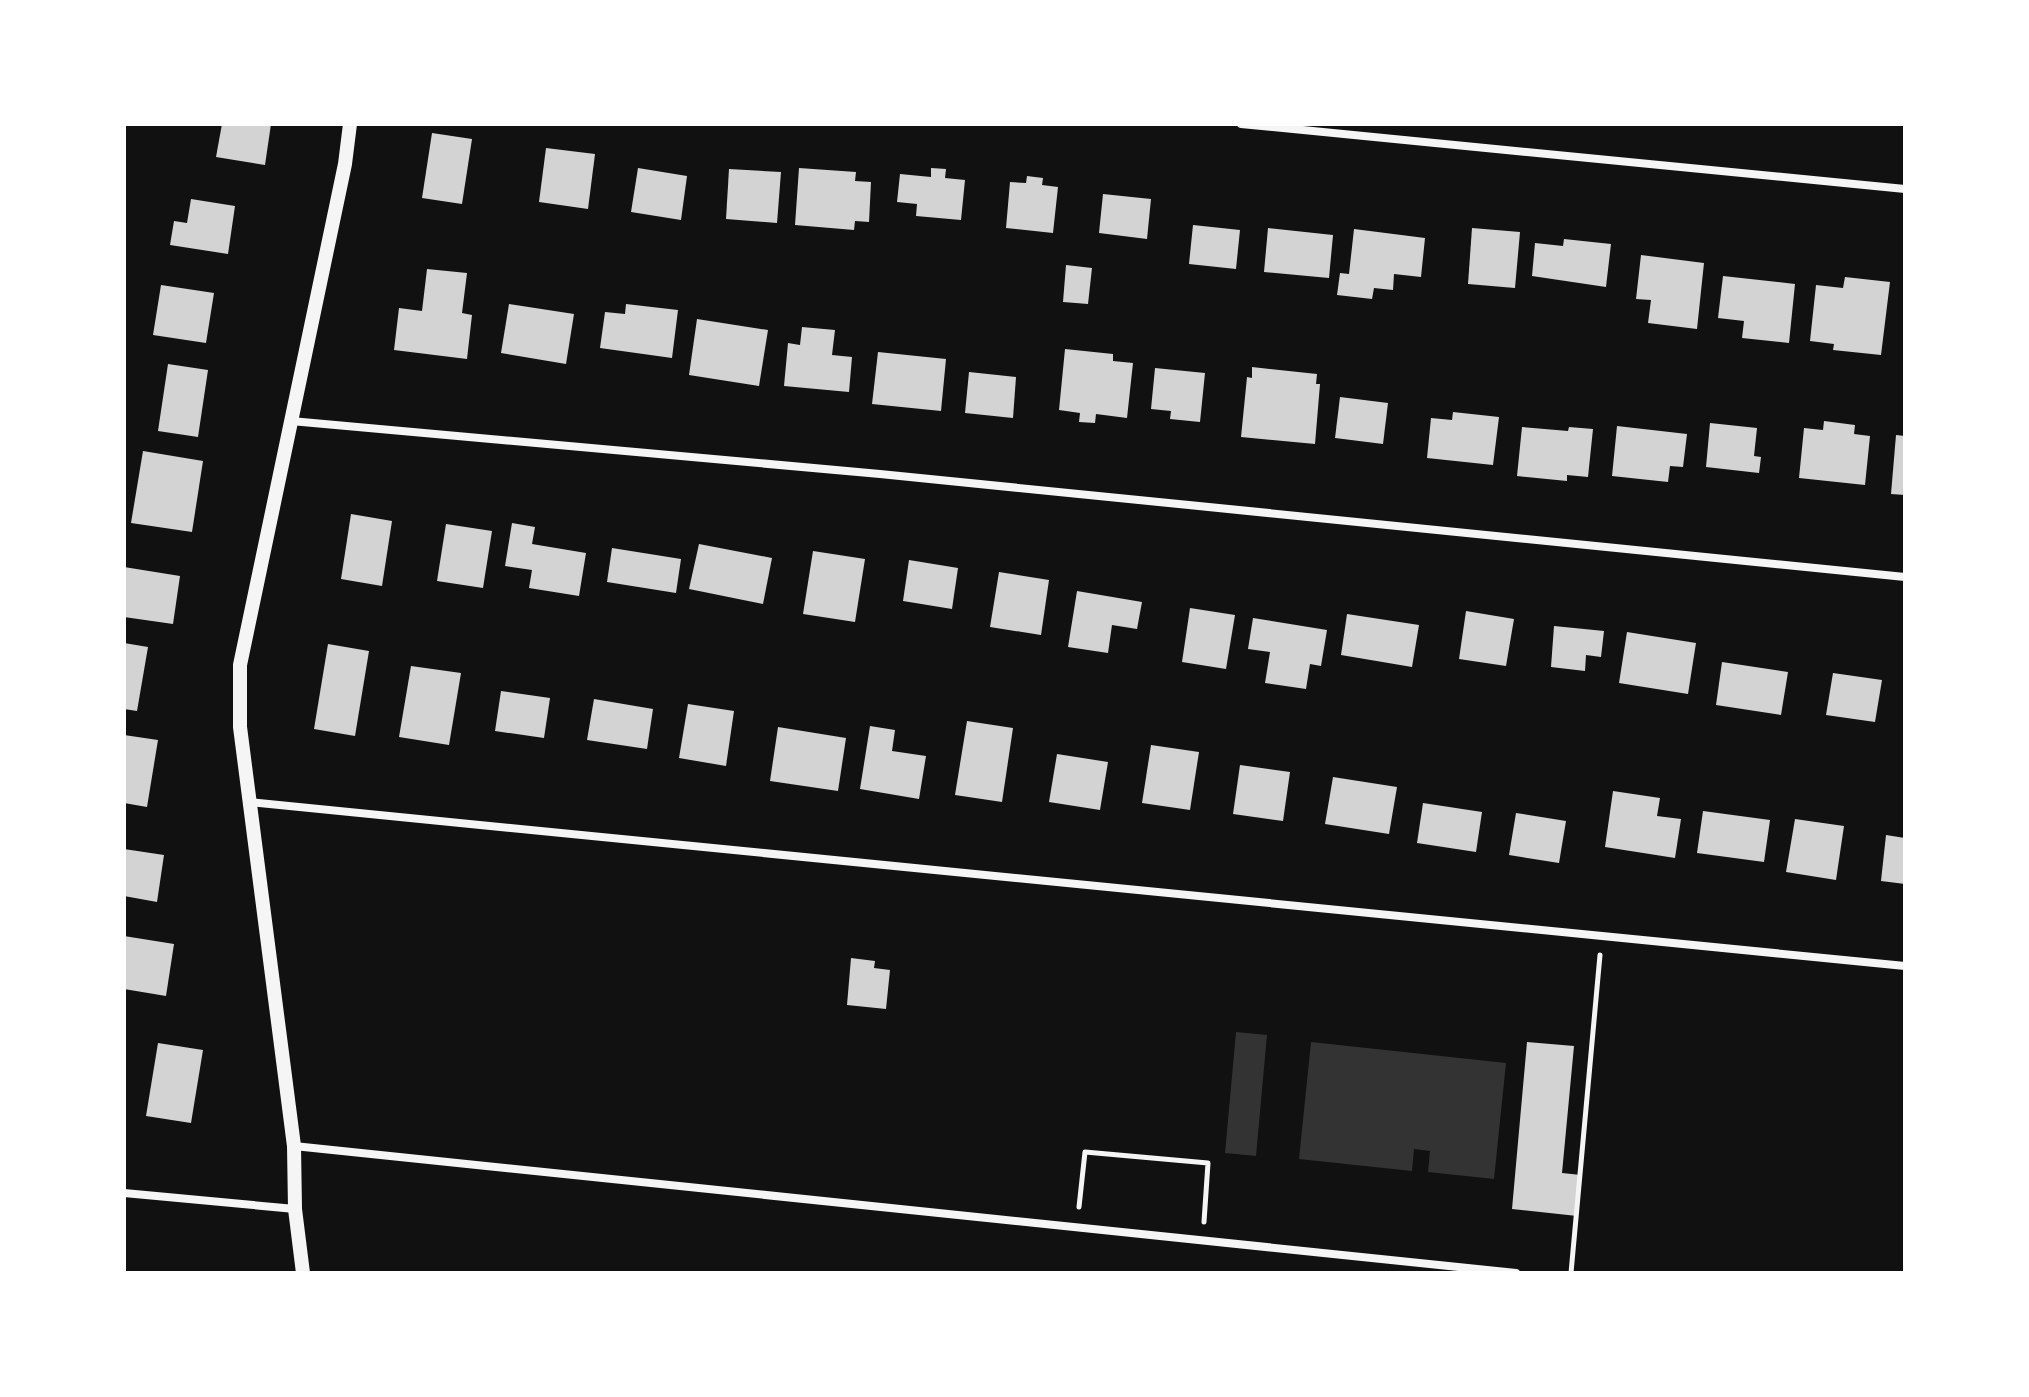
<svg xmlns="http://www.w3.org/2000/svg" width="2029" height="1397" font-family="'Varela Round',sans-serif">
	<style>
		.water { fill: #333 }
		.building { fill: #d3d3d3 }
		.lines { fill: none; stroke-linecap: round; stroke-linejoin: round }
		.path { stroke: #f5f5f5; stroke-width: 5 }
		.minor { stroke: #f5f5f5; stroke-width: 8 }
		.tertiary { stroke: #f5f5f5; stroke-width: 14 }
	</style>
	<rect width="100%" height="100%" fill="#111"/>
	<g class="water">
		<path d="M 1236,1032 L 1267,1035 L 1256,1156 L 1225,1153 Z"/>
		<path d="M 1311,1042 L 1506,1063 L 1494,1179 L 1428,1172 L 1430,1151 L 1414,1149 L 1412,1171 L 1299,1159 Z"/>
	</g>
	<g class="building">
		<path d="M 222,124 L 271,124 L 265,165 L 216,157 Z"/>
		<path d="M 432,133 L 472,139 L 462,204 L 422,198 Z"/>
		<path d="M 546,148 L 595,154 L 588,209 L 539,202 Z"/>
		<path d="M 638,168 L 687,176 L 681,220 L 631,212 Z"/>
		<path d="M 799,168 L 856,172 L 855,181 L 871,182 L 869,222 L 855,221 L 854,230 L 795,225 Z"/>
		<path d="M 931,168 L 946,169 L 945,178 L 965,180 L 961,220 L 916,216 L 917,204 L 897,202 L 900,174 L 931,177 Z"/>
		<path d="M 729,169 L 781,172 L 777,223 L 726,219 Z"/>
		<path d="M 1027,176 L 1043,178 L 1042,185 L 1058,187 L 1053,233 L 1006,228 L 1010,182 L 1026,183 Z"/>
		<path d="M 1103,194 L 1151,199 L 1147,239 L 1099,233 Z"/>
		<path d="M 191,199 L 235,206 L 228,254 L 170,245 L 174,221 L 187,223 Z"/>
		<path d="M 1193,225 L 1240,230 L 1236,269 L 1189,264 Z"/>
		<path d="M 1268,228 L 1333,235 L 1329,278 L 1264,272 Z"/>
		<path d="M 1472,228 L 1520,232 L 1515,288 L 1468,284 Z"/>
		<path d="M 1354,229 L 1425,238 L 1421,277 L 1394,274 L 1393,290 L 1374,288 L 1372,299 L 1337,295 L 1340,273 L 1349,274 Z"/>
		<path d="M 1564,239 L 1611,244 L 1606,287 L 1532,276 L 1535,243 L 1563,246 Z"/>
		<path d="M 1641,255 L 1704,263 L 1697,329 L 1648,323 L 1651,300 L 1636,299 Z"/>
		<path d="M 1066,265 L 1092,268 L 1088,304 L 1063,302 Z"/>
		<path d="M 427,269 L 467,273 L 462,313 L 472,315 L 467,359 L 394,350 L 399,308 L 422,311 Z"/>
		<path d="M 1723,276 L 1795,284 L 1789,343 L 1742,338 L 1744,321 L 1718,318 Z"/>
		<path d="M 1845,277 L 1890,282 L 1881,355 L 1833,350 L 1834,344 L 1810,341 L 1816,285 L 1843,288 Z"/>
		<path d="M 161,285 L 214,293 L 206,343 L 153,335 Z"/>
		<path d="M 509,304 L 574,314 L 566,364 L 501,353 Z"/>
		<path d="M 626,304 L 678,310 L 672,358 L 600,348 L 605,312 L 625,314 Z"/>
		<path d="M 697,319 L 768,330 L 759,386 L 689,375 Z"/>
		<path d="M 802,327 L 835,330 L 832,355 L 852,357 L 849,392 L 784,386 L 788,343 L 800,345 Z"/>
		<path d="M 1065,349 L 1113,354 L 1113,361 L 1133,363 L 1127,418 L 1096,414 L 1095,423 L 1079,422 L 1080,413 L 1059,410 Z"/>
		<path d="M 878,352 L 946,359 L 941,411 L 872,404 Z"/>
		<path d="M 168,364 L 208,370 L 198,437 L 158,431 Z"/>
		<path d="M 1252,367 L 1317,374 L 1316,384 L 1320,384 L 1315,444 L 1241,437 L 1247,377 L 1252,378 Z"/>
		<path d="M 1155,368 L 1205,373 L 1200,422 L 1170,419 L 1171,411 L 1151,409 Z"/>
		<path d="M 969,372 L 1016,377 L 1013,418 L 965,413 Z"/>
		<path d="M 1340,397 L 1388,403 L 1383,444 L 1335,438 Z"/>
		<path d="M 1453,412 L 1499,417 L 1493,465 L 1427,458 L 1431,418 L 1452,420 Z"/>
		<path d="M 1824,421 L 1855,425 L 1854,434 L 1870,436 L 1865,485 L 1799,478 L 1804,428 L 1823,430 Z"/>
		<path d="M 1710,423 L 1757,428 L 1754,456 L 1761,457 L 1759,473 L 1706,467 Z"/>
		<path d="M 1617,426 L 1687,434 L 1683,467 L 1670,466 L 1668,482 L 1612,476 Z"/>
		<path d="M 1522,427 L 1568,431 L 1569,427 L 1593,429 L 1588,477 L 1567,475 L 1567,481 L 1517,476 Z"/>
		<path d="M 1896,435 L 1905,436 L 1905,495 L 1891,494 Z"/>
		<path d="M 143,451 L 203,461 L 192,532 L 131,523 Z"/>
		<path d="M 351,514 L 392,521 L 382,586 L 341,579 Z"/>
		<path d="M 512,523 L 535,527 L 532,544 L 586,553 L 579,596 L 529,588 L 532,570 L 505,566 Z"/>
		<path d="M 446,524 L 492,531 L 483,588 L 437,581 Z"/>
		<path d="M 699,544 L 772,558 L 763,604 L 689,589 Z"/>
		<path d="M 612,548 L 681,559 L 676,593 L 607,582 Z"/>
		<path d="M 813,551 L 865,559 L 855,622 L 803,614 Z"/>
		<path d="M 909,560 L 958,568 L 952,609 L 903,601 Z"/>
		<path d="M 124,567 L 180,576 L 173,624 L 124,617 Z"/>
		<path d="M 999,572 L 1049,580 L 1041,635 L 990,627 Z"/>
		<path d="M 1077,591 L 1142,602 L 1137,629 L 1112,625 L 1108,653 L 1068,647 Z"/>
		<path d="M 1190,608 L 1235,615 L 1226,669 L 1182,662 Z"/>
		<path d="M 1466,611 L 1514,619 L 1506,666 L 1459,659 Z"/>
		<path d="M 1347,614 L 1419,625 L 1412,667 L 1341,655 Z"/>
		<path d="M 1253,618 L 1327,630 L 1321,666 L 1310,664 L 1306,689 L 1265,683 L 1270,652 L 1248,649 Z"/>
		<path d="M 1554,626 L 1604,631 L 1601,657 L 1586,655 L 1585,671 L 1551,667 Z"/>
		<path d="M 1627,632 L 1696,643 L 1688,694 L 1619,683 Z"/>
		<path d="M 124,643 L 148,647 L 137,711 L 124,709 Z"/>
		<path d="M 328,644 L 369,651 L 355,736 L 314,729 Z"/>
		<path d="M 1722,662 L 1788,672 L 1781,715 L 1716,705 Z"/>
		<path d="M 411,666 L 461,673 L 449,745 L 399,737 Z"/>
		<path d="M 1833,673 L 1882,680 L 1875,722 L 1826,715 Z"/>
		<path d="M 501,691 L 550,698 L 544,738 L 495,731 Z"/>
		<path d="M 594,699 L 653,709 L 647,749 L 587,740 Z"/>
		<path d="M 688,704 L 734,711 L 726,766 L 679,758 Z"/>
		<path d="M 967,721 L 1013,728 L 1002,802 L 955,795 Z"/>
		<path d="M 870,726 L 895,730 L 892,751 L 926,756 L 919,799 L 860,789 Z"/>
		<path d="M 778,727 L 846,738 L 838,791 L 770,781 Z"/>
		<path d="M 124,735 L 158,740 L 147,807 L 124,803 Z"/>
		<path d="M 1151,745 L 1199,752 L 1190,810 L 1142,803 Z"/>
		<path d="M 1057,754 L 1108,762 L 1100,810 L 1049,802 Z"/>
		<path d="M 1240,765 L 1290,772 L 1283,821 L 1233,814 Z"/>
		<path d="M 1333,777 L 1397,787 L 1389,834 L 1325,824 Z"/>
		<path d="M 1613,791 L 1660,798 L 1657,816 L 1681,819 L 1675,858 L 1605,847 Z"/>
		<path d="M 1423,803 L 1482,812 L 1476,852 L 1417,843 Z"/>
		<path d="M 1703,811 L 1770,820 L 1764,862 L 1697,853 Z"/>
		<path d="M 1516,813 L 1566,821 L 1559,863 L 1509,855 Z"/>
		<path d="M 1795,819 L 1844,826 L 1836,880 L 1786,872 Z"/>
		<path d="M 1886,835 L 1905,838 L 1905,884 L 1881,881 Z"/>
		<path d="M 124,849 L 164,855 L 157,902 L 124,896 Z"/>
		<path d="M 124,936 L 174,944 L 166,996 L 124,989 Z"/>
		<path d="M 851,958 L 875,961 L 874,968 L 890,970 L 886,1009 L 847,1005 Z"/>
		<path d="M 1527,1042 L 1574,1046 L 1562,1173 L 1581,1175 L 1577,1216 L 1512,1209 Z"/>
		<path d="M 158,1043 L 203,1050 L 191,1123 L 146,1116 Z"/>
	</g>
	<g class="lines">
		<g class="path">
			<path d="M 1079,1207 L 1085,1152 L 1208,1163 L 1204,1222"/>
			<path d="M 1571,1273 L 1600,955"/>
		</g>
		<g class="minor">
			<path d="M 1241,124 L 1905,189"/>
			<path d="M 291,421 L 880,474 L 1905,577"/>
			<path d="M 248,802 L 1905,966"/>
			<path d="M 294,1146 L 1516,1273"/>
			<path d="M 124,1193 L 295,1209"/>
		</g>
		<path class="tertiary" d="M 303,1273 L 295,1209 L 294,1146 L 240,727 L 240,665 L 345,164 L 350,124"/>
	</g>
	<rect width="2029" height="1397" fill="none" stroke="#ffffff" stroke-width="252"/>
</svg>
